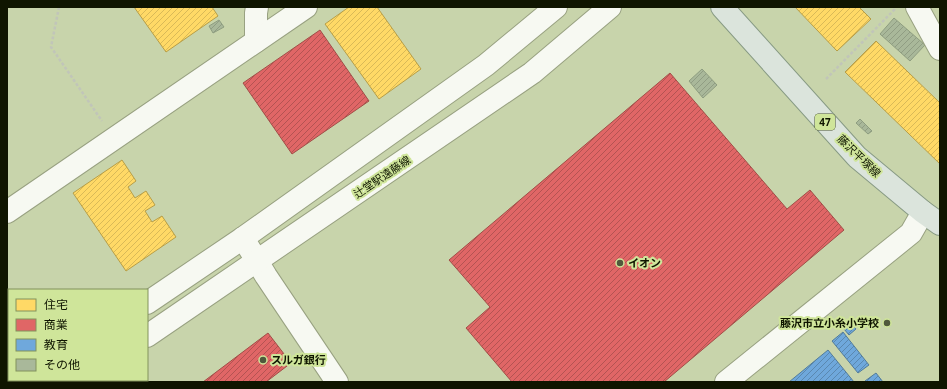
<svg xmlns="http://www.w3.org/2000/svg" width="947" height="389" font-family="'Open Sans','Noto Sans JP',sans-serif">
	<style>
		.homes { fill: url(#homes-hatch); stroke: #b79e47 }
		.shops { fill: url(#shops-hatch); stroke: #a14e47 }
		.schools { fill: url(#schools-hatch); stroke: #527c9a }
		.building { fill: url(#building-hatch); stroke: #8e9d80 }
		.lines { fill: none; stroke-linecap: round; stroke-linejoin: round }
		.minor-casing { stroke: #98a181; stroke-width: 24 }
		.tertiary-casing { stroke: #98a181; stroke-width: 24 }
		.primary-casing { stroke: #879a84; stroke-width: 24 }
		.path { stroke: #c1c5b9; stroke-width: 2.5; stroke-dasharray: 3 2; stroke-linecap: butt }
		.minor { stroke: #f7f9f2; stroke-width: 22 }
		.tertiary { stroke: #f7f9f2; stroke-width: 22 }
		.primary { stroke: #dbe4dc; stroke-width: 22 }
		.poi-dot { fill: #50583c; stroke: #cfe59a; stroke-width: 1.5 }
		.labels { text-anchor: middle; stroke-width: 4; stroke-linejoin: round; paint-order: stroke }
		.shield { fill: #cfe59a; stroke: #49532e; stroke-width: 1 }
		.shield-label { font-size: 10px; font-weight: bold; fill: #0f1500 }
		.street-label { font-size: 11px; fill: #0f1500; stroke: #cfe59a }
		.poi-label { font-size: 11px; font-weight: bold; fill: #0f1500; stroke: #cfe59a; text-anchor: start }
	</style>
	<defs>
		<pattern id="homes-hatch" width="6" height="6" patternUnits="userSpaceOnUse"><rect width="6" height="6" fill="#ffd966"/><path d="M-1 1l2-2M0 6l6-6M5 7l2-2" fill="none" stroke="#d9b957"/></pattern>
		<pattern id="shops-hatch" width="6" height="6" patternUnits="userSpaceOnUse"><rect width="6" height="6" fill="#e06666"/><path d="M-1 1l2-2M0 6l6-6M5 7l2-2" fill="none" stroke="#b45352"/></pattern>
		<pattern id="schools-hatch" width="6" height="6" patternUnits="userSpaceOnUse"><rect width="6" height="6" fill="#6fa8dc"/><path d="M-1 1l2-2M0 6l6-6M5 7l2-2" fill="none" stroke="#5a88b0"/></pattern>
		<pattern id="building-hatch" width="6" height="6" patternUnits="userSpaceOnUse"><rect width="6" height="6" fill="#a9b89a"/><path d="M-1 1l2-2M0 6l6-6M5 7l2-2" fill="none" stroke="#909d83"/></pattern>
	</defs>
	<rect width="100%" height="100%" fill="#c8d4ab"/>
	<g class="homes">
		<path d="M 134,7 L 212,7 L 218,16 L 166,52 Z"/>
		<path d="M 349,7 L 377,7 L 421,69 L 379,99 L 325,24 Z"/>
		<path d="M 795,7 L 859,7 L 871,19 L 837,51 Z"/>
		<path d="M 876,41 L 940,103 L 940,164 L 845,72 Z"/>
		<path d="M 122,160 L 136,181 L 128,187 L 135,198 L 146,191 L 155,205 L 145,211 L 152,222 L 162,216 L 176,237 L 126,271 L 73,193 Z"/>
	</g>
	<g class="shops">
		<path d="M 320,30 L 369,101 L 292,154 L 243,83 Z"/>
		<path d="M 670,73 L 787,209 L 810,190 L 844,230 L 664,382 L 512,382 L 466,328 L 490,307 L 449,260 Z"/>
		<path d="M 268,333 L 291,363 L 266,382 L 203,382 Z"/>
	</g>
	<g class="schools">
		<path d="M 851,323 L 856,329 L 849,335 L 844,329 Z"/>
		<path d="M 843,332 L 869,365 L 858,373 L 832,341 Z"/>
		<path d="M 828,350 L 854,382 L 789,382 Z"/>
		<path d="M 876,373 L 883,382 L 866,382 L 865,381 Z"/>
	</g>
	<g class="building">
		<path d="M 894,18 L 925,45 L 910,61 L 880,34 Z"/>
		<path d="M 219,20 L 224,27 L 213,33 L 209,26 Z"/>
		<path d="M 702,69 L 717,85 L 703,98 L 689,81 Z"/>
		<path d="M 860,119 L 872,131 L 868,134 L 856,123 Z"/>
	</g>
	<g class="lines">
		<g class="minor-casing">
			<g id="minor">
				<path d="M 256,41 L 256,13 L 257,7"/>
				<path d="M 243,238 L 266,276 L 337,382"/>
				<path d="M 726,382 L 911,233 L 923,212"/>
			</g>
		</g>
		<g class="tertiary-casing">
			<g id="tertiary">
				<path d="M 917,7 L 940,49"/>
				<path d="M 7,212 L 306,7"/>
				<path d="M 147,303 L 243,238 L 486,65 L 556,7"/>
				<path d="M 147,336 L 532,73 L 610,7"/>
				<path d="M 29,382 L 32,380"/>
				<path d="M 80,382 L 83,380"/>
			</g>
		</g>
		<g class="primary-casing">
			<path id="primary" d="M 722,7 L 857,157 L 923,212 L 940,224"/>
		</g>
		<g class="path">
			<path d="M 59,7 L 51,47 L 102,121"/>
			<path d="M 826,79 L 895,9"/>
		</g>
		<use href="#minor" class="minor"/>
		<use href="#tertiary" class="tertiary"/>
		<use href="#primary" class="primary"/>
	</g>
	<g class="poi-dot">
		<circle cx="620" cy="263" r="4"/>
		<circle cx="887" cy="323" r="4"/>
		<circle cx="263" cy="360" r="4"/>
	</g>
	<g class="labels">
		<rect class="shield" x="815" y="114" width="20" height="16" rx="3"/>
		<g class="shield-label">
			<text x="825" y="126">47</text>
		</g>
		<g class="street-label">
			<text transform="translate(859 156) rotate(44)" y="4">藤沢平塚線</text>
			<text transform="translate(382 177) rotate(-34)" y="4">辻堂駅遠藤線</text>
		</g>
		<g class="poi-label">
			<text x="628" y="267">イオン</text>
			<text x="879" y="327" text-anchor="end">藤沢市立小糸小学校</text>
			<text x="271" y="364">スルガ銀行</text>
		</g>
	</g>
	<rect width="947" height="389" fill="none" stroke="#0f1500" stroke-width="16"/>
	<rect x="8" y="289" width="140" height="92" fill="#cfe59a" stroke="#82925c"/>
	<rect x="16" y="299" width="20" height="12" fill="#ffd966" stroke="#82925c"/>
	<text x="44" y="309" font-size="12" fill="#0f1500">住宅</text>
	<rect x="16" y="319" width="20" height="12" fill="#e06666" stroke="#82925c"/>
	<text x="44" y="329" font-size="12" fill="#0f1500">商業</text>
	<rect x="16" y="339" width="20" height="12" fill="#6fa8dc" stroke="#82925c"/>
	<text x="44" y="349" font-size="12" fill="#0f1500">教育</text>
	<rect x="16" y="359" width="20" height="12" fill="#a9b89a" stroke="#82925c"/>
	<text x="44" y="369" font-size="12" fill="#0f1500">その他</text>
</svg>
